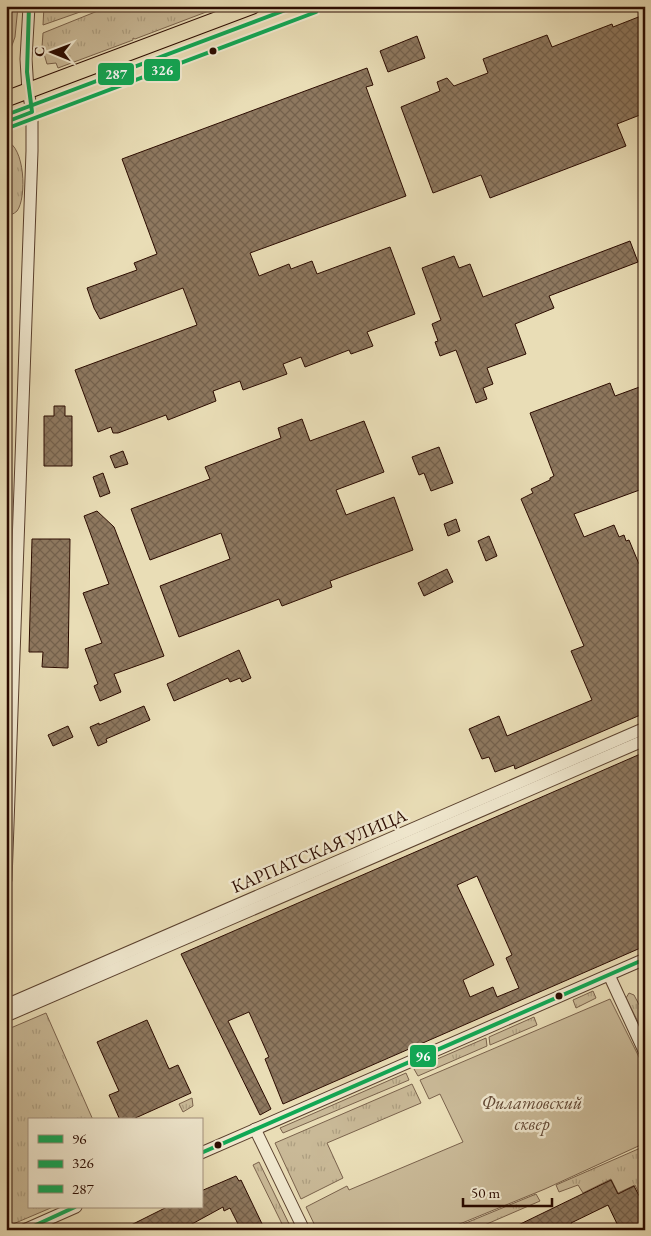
<svg xmlns="http://www.w3.org/2000/svg" width="651" height="1236" font-family="'EB Garamond',serif">
	<style>
		.grass { fill: url(#grass-tufts); stroke: #7a624c }
		.green { fill: #c9b997; stroke: #7a624c }
		.building { fill: url(#building-cross-hatch); stroke: #2b0b00; fill-rule: evenodd }
		.lines { fill: none; stroke-linecap: round; stroke-linejoin: round }
		.minor-casing { stroke: #5a402e; stroke-width: 13 }
		.major-casing { stroke: #2b0b00; stroke-width: 17 }
		.minor { stroke: #f1e9d0; stroke-width: 11 }
		.major { stroke: #e9ddb6; stroke-width: 15 }
		.bus-1-casing { stroke: #f1e9d0; stroke-width: 8 }
		.bus-2-casing { stroke: #f1e9d0; stroke-width: 8 }
		.bus-3-casing { stroke: #f1e9d0; stroke-width: 8 }
		.bus-1 { stroke: #10a855; stroke-width: 4 }
		.bus-2 { stroke: #10a855; stroke-width: 4 }
		.bus-3 { stroke: #10a855; stroke-width: 4 }
		.bus-dot { fill: #2b0b00; stroke: #f1e9d0; stroke-width: 2 }
		.labels { text-anchor: middle; stroke-width: 5; stroke-linejoin: round; paint-order: stroke }
		.street-label { font-size: 18px; fill: #2b0b00; stroke: #f1e9d0 }
		.park-label { font-size: 18px; font-style: italic; fill: #624835; stroke: #f1e9d0 }
		.line-badge { stroke: #f1e9d0; stroke-width: 2 }
		.badge-label { font-size: 14px; text-anchor: middle; font-weight: bold; fill: #fff }
	</style>
	<defs>
		<pattern id="grass-tufts" width="24" height="20" patternUnits="userSpaceOnUse" patternTransform="scale(1.25)"><rect width="24" height="20" fill="#c9b997"/><path d="M3 7l-1-3M5 7V3M7 7l1-3M15 17l-1-3M17 17v-4M19 17l1-3" fill="none" stroke="#ad9e80"/></pattern>
		<pattern id="building-cross-hatch" width="8" height="8" patternUnits="userSpaceOnUse" patternTransform="scale(1.25)"><rect width="8" height="8" fill="#8e785f"/><path d="M0 0l8 8M0 8l8-8" fill="none" stroke="#74614c"/></pattern>
	</defs>
	<rect width="100%" height="100%" fill="#e9ddb6"/>
	<filter id="stains"><feTurbulence type="fractalNoise" baseFrequency=".004" numOctaves="4"/><feColorMatrix values="0 0 0 0 .2 0 0 0 0 .09 0 0 0 0 .02 0 0 0 .5 -.17"/></filter>
	<radialGradient id="worn" r=".72"><stop offset=".6" stop-color="#630" stop-opacity="0"/><stop offset="1" stop-color="#630" stop-opacity=".3"/></radialGradient>
	<g class="grass">
		<path d="M 6,6 L 18,6 L 15,37 L 6,62 Z"/>
		<path d="M 44,6 L 97,6 L 43,25 Z"/>
		<path d="M 110,6 L 222,6 L 135,39 L 133,38 L 133,40 L 58,68 L 56,63 L 47,64 L 42,47 L 43,33 Z"/>
		<path d="M 6,141 C 25,146 27,198 17,211 C 14,214 10,215 6,217 Z"/>
		<path d="M 6,459 L 11,462 L 6,594 Z"/>
		<path d="M 593,991 L 596,998 L 576,1008 L 573,1000 Z"/>
		<path d="M 629,993 L 634,995 L 645,1016 L 645,1036 L 626,998 Z"/>
		<path d="M 46,1013 L 93,1120 L 29,1120 L 29,1207 L 53,1207 L 6,1227 L 6,1030 Z"/>
		<path d="M 534,1017 L 537,1025 L 490,1045 L 489,1037 Z"/>
		<path d="M 486,1038 L 487,1046 L 418,1076 L 414,1069 Z"/>
		<path d="M 406,1073 L 409,1080 L 283,1133 L 280,1128 Z"/>
		<path d="M 412,1084 L 421,1103 L 327,1143 L 343,1178 L 301,1199 L 275,1143 Z"/>
		<path d="M 192,1098 L 193,1106 L 183,1112 L 179,1104 Z"/>
		<path d="M 645,1146 L 645,1205 L 635,1185 L 618,1193 L 611,1179 L 583,1193 L 578,1185 L 559,1192 L 556,1185 Z"/>
		<path d="M 259,1162 L 292,1230 L 285,1230 L 253,1165 Z"/>
		<path d="M 536,1194 L 540,1201 L 473,1230 L 449,1230 Z"/>
	</g>
	<path class="green" d="M 610,999 L 645,1069 L 645,1143 L 545,1189 L 445,1230 L 317,1230 L 306,1207 L 347,1186 L 349,1190 L 463,1142 L 440,1094 L 429,1099 L 420,1080 Z"/>
	<g class="building">
		<path d="M 641,16 L 645,27 L 645,113 L 617,124 L 626,146 L 490,198 L 481,175 L 433,193 L 401,107 L 440,91 L 437,82 L 447,78 L 454,86 L 488,73 L 483,59 L 547,35 L 552,47 L 612,24 L 613,27 Z"/>
		<path d="M 417,36 L 425,58 L 388,72 L 380,51 Z"/>
		<path d="M 367,68 L 373,85 L 366,87 L 406,196 L 250,253 L 259,276 L 289,264 L 291,269 L 312,261 L 317,274 L 390,247 L 415,314 L 367,332 L 373,346 L 351,354 L 349,350 L 305,367 L 301,357 L 283,364 L 287,374 L 243,390 L 240,381 L 213,391 L 216,401 L 168,420 L 166,415 L 118,433 L 113,433 L 111,427 L 98,432 L 75,370 L 197,325 L 183,288 L 100,319 L 94,308 L 87,288 L 137,270 L 134,263 L 157,254 L 122,159 Z"/>
		<path d="M 630,241 L 638,262 L 549,296 L 554,308 L 515,324 L 526,354 L 487,368 L 493,384 L 483,388 L 487,399 L 476,403 L 456,350 L 440,356 L 435,342 L 438,341 L 432,324 L 441,320 L 422,268 L 454,256 L 459,268 L 470,264 L 483,297 Z"/>
		<path d="M 610,383 L 615,396 L 645,385 L 645,488 L 574,514 L 584,537 L 614,525 L 619,537 L 624,535 L 626,541 L 629,540 L 639,564 L 642,563 L 645,570 L 645,582 L 640,584 L 645,595 L 645,713 L 515,769 L 514,765 L 495,772 L 489,757 L 482,759 L 469,729 L 499,716 L 507,736 L 592,700 L 571,651 L 584,646 L 521,499 L 533,493 L 531,489 L 550,480 L 550,478 L 554,476 L 530,413 Z"/>
		<path d="M 54,406 L 65,406 L 65,416 L 72,416 L 72,466 L 44,466 L 44,416 L 54,416 Z"/>
		<path d="M 302,419 L 310,441 L 364,421 L 384,472 L 336,490 L 346,515 L 394,497 L 413,550 L 330,581 L 332,587 L 282,606 L 279,599 L 179,637 L 160,586 L 230,559 L 221,533 L 150,560 L 131,509 L 210,479 L 205,467 L 281,438 L 278,428 Z"/>
		<path d="M 439,447 L 453,483 L 431,491 L 424,473 L 419,475 L 412,457 Z"/>
		<path d="M 123,451 L 128,464 L 115,468 L 110,456 Z"/>
		<path d="M 103,473 L 110,493 L 100,497 L 93,477 Z"/>
		<path d="M 97,511 L 114,527 L 164,656 L 114,674 L 121,692 L 100,701 L 94,686 L 98,684 L 85,649 L 102,643 L 83,593 L 109,584 L 84,516 Z"/>
		<path d="M 456,519 L 460,531 L 448,536 L 444,524 Z"/>
		<path d="M 489,536 L 497,556 L 486,561 L 478,541 Z"/>
		<path d="M 32,539 L 70,539 L 68,668 L 42,667 L 43,652 L 29,652 Z"/>
		<path d="M 447,569 L 453,582 L 424,596 L 418,583 Z"/>
		<path d="M 239,650 L 251,678 L 242,682 L 240,678 L 230,682 L 228,678 L 174,701 L 167,684 Z"/>
		<path d="M 144,706 L 150,720 L 106,739 L 107,742 L 98,746 L 90,727 L 99,723 L 99,725 Z"/>
		<path d="M 68,726 L 73,737 L 53,746 L 48,735 Z"/>
		<path d="M 645,752 L 645,946 L 283,1104 L 265,1059 L 269,1057 L 249,1012 L 228,1021 L 271,1109 L 260,1115 L 181,954 ZM 477,876 L 512,955 L 506,958 L 519,988 L 497,997 L 493,987 L 470,997 L 463,980 L 494,965 L 457,885 Z"/>
		<path d="M 147,1020 L 169,1069 L 178,1065 L 191,1093 L 131,1120 L 120,1120 L 109,1095 L 119,1091 L 97,1042 Z"/>
		<path d="M 236,1176 L 239,1181 L 241,1180 L 265,1230 L 241,1230 L 230,1208 L 224,1211 L 223,1207 L 181,1230 L 121,1230 L 167,1207 L 201,1207 L 201,1191 Z"/>
		<path d="M 611,1180 L 618,1194 L 634,1186 L 645,1207 L 645,1230 L 620,1230 L 608,1205 L 571,1223 L 574,1230 L 508,1230 Z"/>
	</g>
	<g class="lines">
		<g class="minor-casing">
			<g id="minor">
				<path d="M 6,880 L 32,151 L 32,112 L 28,91 L 26,59 L 29,6"/>
				<path d="M 609,975 L 645,1053"/>
				<path d="M 6,1005 L 645,728"/>
				<path d="M 6,1016 L 645,740"/>
				<path d="M 255,1129 L 304,1230"/>
				<path d="M 201,1153 L 645,959"/>
				<path d="M 24,1230 L 76,1207"/>
			</g>
		</g>
		<g class="major-casing">
			<g id="major">
				<path d="M 6,99 L 253,6"/>
				<path d="M 6,122 L 314,6"/>
			</g>
		</g>
		<use href="#minor" class="minor"/>
		<use href="#major" class="major"/>
		<g class="bus-1-casing">
			<g id="bus-1">
				<path d="M 6,122 L 32,112 L 27,72 L 29,6"/>
				<path d="M 201,1153 L 645,959"/>
				<path d="M 25,1230 L 75,1207"/>
			</g>
		</g>
		<g class="bus-2-casing">
			<path id="bus-2" d="M 8,128 L 316,12"/>
		</g>
		<g class="bus-3-casing">
			<path id="bus-3" d="M 6,115 L 296,6"/>
		</g>
		<use href="#bus-1" class="bus-1"/>
		<use href="#bus-2" class="bus-2"/>
		<use href="#bus-3" class="bus-3"/>
	</g>
	<g class="bus-dot">
		<circle cx="213" cy="51" r="4.5"/>
		<circle cx="559" cy="996" r="4.5"/>
		<circle cx="218" cy="1145" r="4.5"/>
	</g>
	<g class="labels">
		<g class="street-label">
			<text transform="translate(319 851) rotate(-23)" y="6">КАРПАТСКАЯ УЛИЦА</text>
		</g>
		<g class="park-label">
			<text x="532" y="1109">Филатовский<tspan x="532" dy="21">сквер</tspan></text>
		</g>
	</g>
	<g class="line-badge">
		<rect x="143" y="58" width="38" height="24" rx="5" fill="#10a855"/>
		<rect x="97" y="62" width="38" height="24" rx="5" fill="#10a855"/>
		<rect x="409" y="1044" width="28" height="24" rx="5" fill="#10a855"/>
	</g>
	<g class="badge-label">
		<text x="162" y="75">326</text>
		<text x="116" y="79">287</text>
		<text x="423" y="1061">96</text>
	</g>
	<rect width="651" height="1236" fill="none" stroke="#e9ddb6" stroke-width="25"/>
	<rect x="8" y="8" width="636" height="1221" fill="none" stroke="#2b0b00" stroke-width="2.5"/>
	<rect x="12" y="12" width="626" height="1211" fill="none" stroke="#2b0b00"/>
	<rect x="28" y="1118" width="175" height="90" fill="#f1e9d0" stroke="#a2907d"/>
	<rect x="38" y="1135" width="25" height="8" fill="#10a855" stroke="#a2907d"/>
	<text x="72" y="1144" font-size="15" fill="#2b0b00">96</text>
	<rect x="38" y="1160" width="25" height="8" fill="#10a855" stroke="#a2907d"/>
	<text x="72" y="1168" font-size="15" fill="#2b0b00">326</text>
	<rect x="38" y="1185" width="25" height="8" fill="#10a855" stroke="#a2907d"/>
	<text x="72" y="1194" font-size="15" fill="#2b0b00">287</text>
	<g transform="translate(52 52) rotate(271)" stroke="#f1e9d0" stroke-width="4" paint-order="stroke">
	<path d="M0-4L9 19L0 12L-9 19Z" fill="#2b0b00"/>
	<text y="-8" font-size="14" font-weight="bold" text-anchor="middle" fill="#2b0b00">С</text>
	</g>
	<path d="M463 1198v8h89v-8" fill="none" stroke="#2b0b00" stroke-width="2.5"/>
	<text x="471" y="1198" font-size="15" fill="#2b0b00" stroke="#f1e9d0" stroke-width="4" paint-order="stroke">50 m</text>
	<rect width="100%" height="100%" filter="url(#stains)"/>
	<rect width="100%" height="100%" fill="url(#worn)"/>
</svg>
